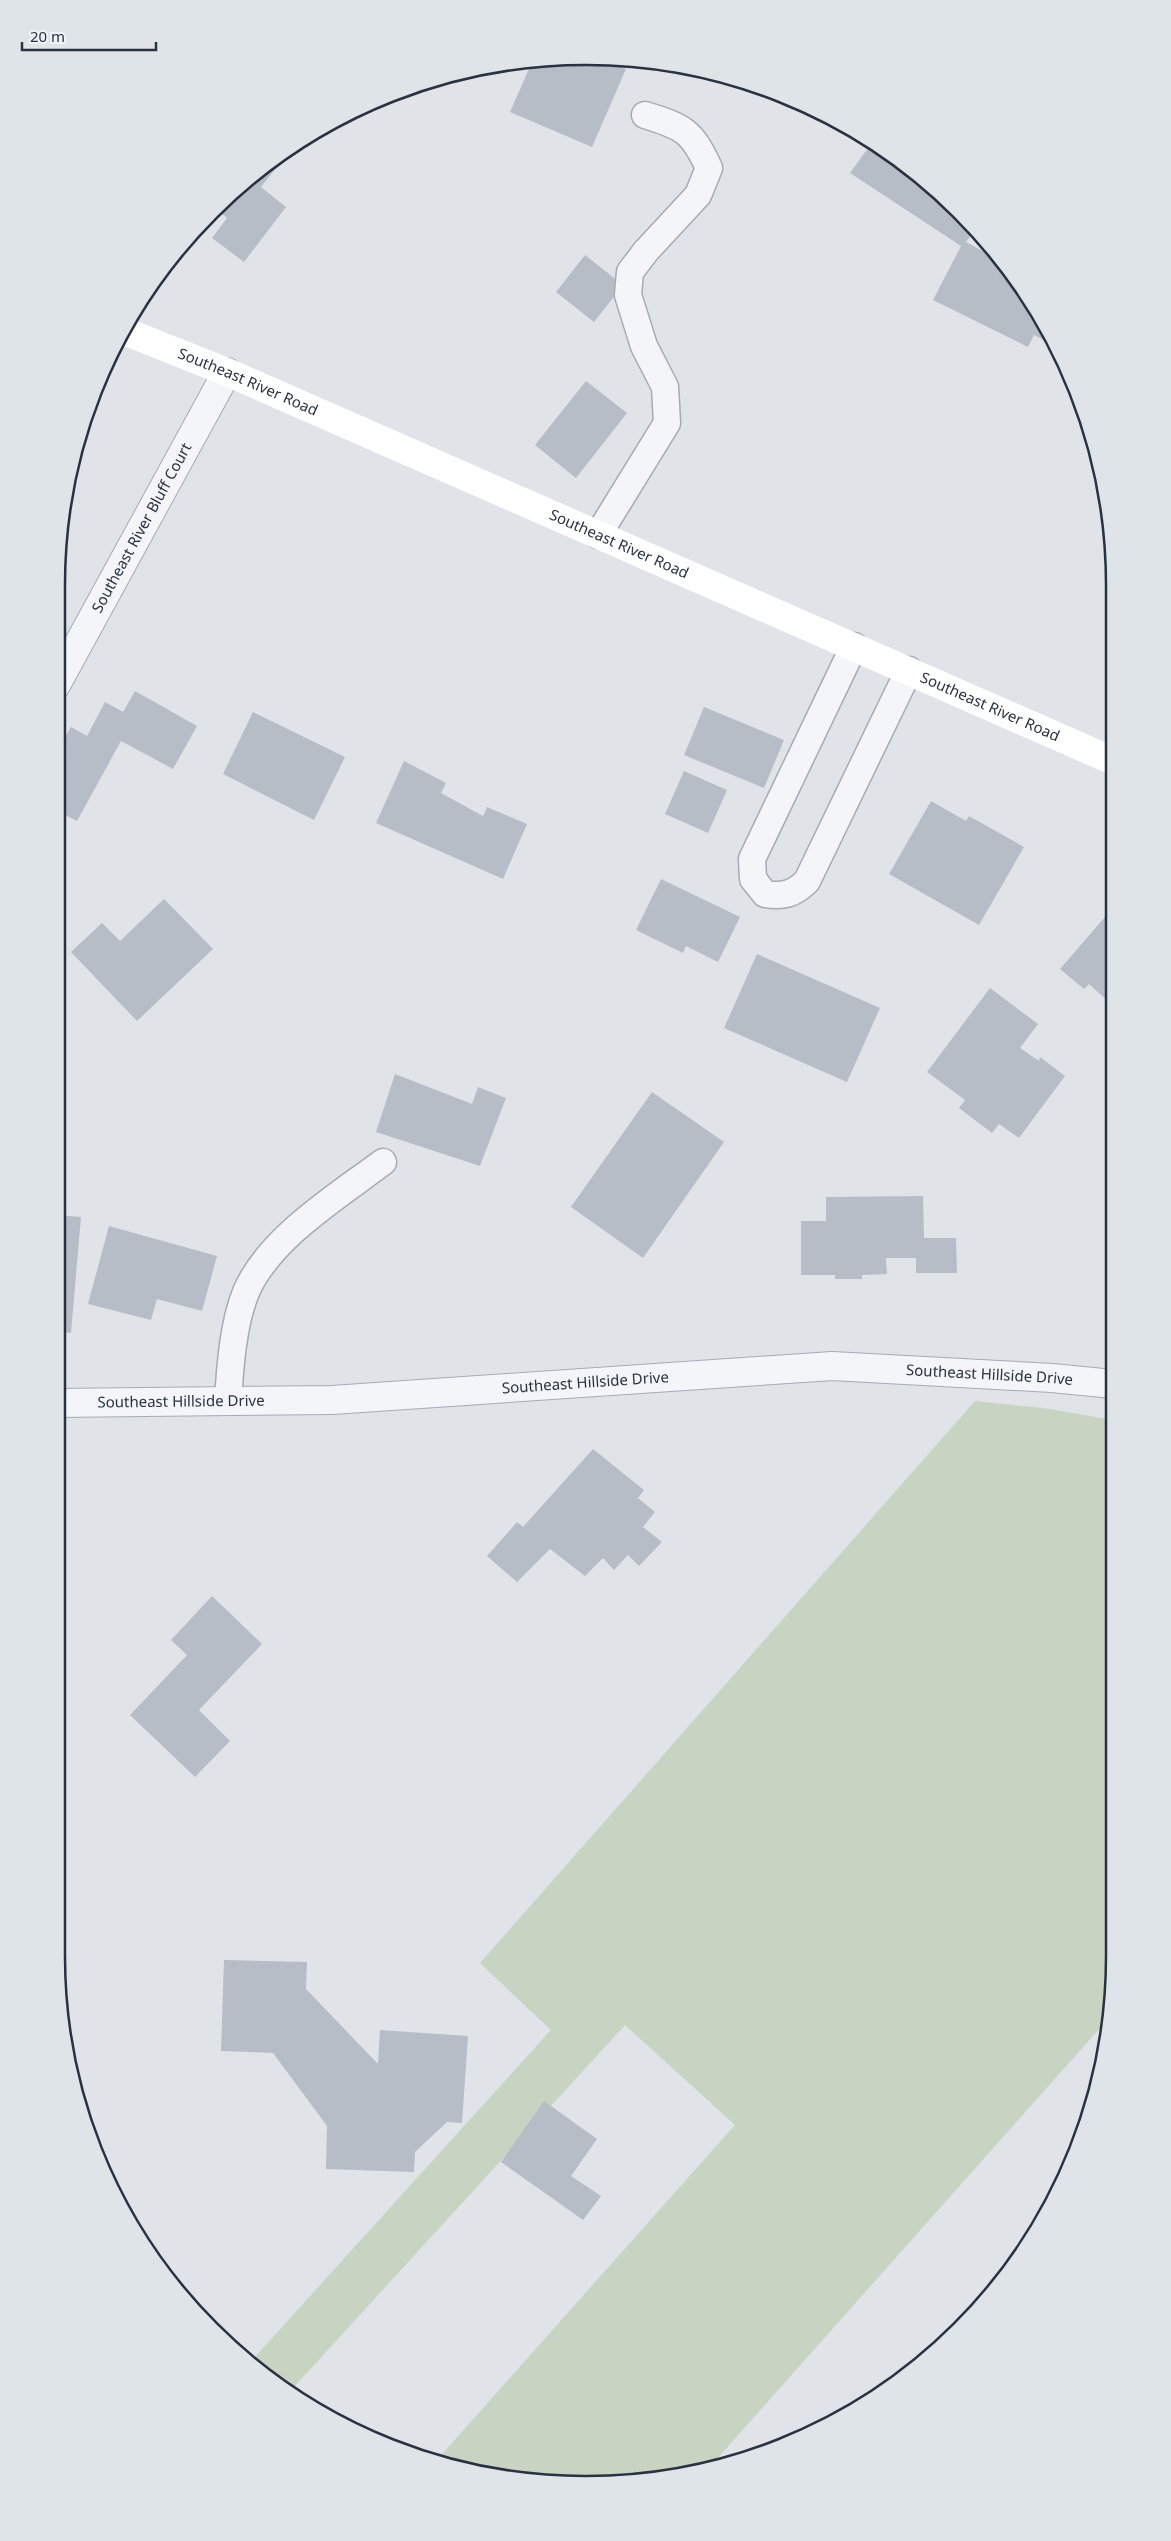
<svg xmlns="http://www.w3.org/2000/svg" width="1171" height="2541" font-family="'Noto Sans',sans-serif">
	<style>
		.green { fill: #c6d4c1 }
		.building { fill: #b7bdc7 }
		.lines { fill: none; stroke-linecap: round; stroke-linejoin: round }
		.lane-casing { stroke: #a5abb4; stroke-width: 29 }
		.street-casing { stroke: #a5abb4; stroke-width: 30 }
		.lane { stroke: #f3f5f8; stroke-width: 26 }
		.street { stroke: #f3f5f8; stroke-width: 28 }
		.secondary { stroke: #fff; stroke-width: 28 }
		.labels { text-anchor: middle; stroke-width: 4; stroke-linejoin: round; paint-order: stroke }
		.street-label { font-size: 15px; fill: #283242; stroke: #eff3f7 }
		.rim { fill: none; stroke: #283242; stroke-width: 2.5 }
	</style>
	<rect width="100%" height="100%" fill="#e0e4e9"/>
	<path class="green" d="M 975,1401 L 1043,1408 L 1113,1420 L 1115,1956 L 1109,2018 L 707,2470 L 688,2475 L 585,2485 L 483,2475 L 435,2462 L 735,2125 L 625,2025 L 293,2388 L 253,2359 L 551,2030 L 480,1963 Z"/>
	<g class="building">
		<path d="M 585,56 L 600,58 L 626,69 L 592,147 L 510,112 L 532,62 Z"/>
		<path d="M 871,144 L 907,165 L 974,231 L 966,242 L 1005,263 L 1052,344 L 1034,335 L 1028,347 L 933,300 L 961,246 L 850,173 Z"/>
		<path d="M 289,147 L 291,149 L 261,187 L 286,207 L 244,262 L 212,238 L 227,218 L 215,208 Z"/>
		<path d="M 585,255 L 623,285 L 594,322 L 556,292 Z"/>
		<path d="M 586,381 L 627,413 L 576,478 L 535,445 Z"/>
		<path d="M 135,691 L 197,726 L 173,769 L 121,741 L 77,821 L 56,810 L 56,753 L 71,727 L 87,736 L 105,702 L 123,712 Z"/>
		<path d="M 704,707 L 784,740 L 764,788 L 684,755 Z"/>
		<path d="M 253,712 L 345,757 L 314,820 L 223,774 Z"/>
		<path d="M 404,761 L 446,783 L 441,793 L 483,816 L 487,807 L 527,824 L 503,879 L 376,823 Z"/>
		<path d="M 684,771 L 727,790 L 708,833 L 665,814 Z"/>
		<path d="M 931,801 L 966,821 L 969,816 L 1024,847 L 979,925 L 889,874 Z"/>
		<path d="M 661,879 L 740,917 L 718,962 L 686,946 L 683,953 L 636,930 Z"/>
		<path d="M 164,899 L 213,949 L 137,1021 L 71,952 L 102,923 L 120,941 Z"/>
		<path d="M 1111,910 L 1112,962 L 1112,1012 L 1105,1006 L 1109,1002 L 1089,984 L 1084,989 L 1060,969 Z"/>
		<path d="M 757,954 L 880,1008 L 847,1082 L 724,1028 Z"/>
		<path d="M 990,988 L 1038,1024 L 1020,1048 L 1039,1061 L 1040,1057 L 1065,1076 L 1019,1138 L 999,1124 L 992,1133 L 959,1108 L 965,1100 L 927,1072 Z"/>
		<path d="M 395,1074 L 472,1104 L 478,1087 L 506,1098 L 480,1166 L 376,1132 Z"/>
		<path d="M 652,1092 L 724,1142 L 643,1258 L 571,1207 Z"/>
		<path d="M 923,1196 L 924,1238 L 956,1238 L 957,1273 L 916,1273 L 916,1258 L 886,1258 L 887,1274 L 862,1275 L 862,1279 L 835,1279 L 835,1275 L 801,1275 L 801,1221 L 826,1221 L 826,1197 Z"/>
		<path d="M 56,1215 L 81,1217 L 71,1333 L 56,1331 Z"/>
		<path d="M 109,1226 L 217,1256 L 202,1311 L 157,1299 L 151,1320 L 88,1304 Z"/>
		<path d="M 593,1449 L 644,1490 L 638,1498 L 655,1512 L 643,1527 L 662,1542 L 639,1566 L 628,1555 L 614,1570 L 603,1558 L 585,1576 L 550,1549 L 517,1582 L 487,1556 L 517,1522 L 523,1527 Z"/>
		<path d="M 212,1596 L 262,1644 L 199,1710 L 230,1741 L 195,1777 L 130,1715 L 187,1655 L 171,1640 Z"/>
		<path d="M 224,1960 L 307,1962 L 306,1989 L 378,2064 L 380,2030 L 468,2036 L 462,2123 L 447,2122 L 415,2152 L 414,2172 L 326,2169 L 327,2126 L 273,2053 L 221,2051 Z"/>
		<path d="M 544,2101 L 597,2139 L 571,2176 L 601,2196 L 583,2220 L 501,2162 Z"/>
	</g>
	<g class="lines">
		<g class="lane-casing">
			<g id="lane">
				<path d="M 598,535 L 667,423 L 665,387 L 644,346 L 628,295 L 630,272 L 646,251 L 698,195 L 709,168 C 692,131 684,127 645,115"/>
				<path d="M 854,646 L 752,859 L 753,879 L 765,894 C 783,897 794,894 807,881 L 909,670"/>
				<path d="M 228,1401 C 230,1367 233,1324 246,1292 C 269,1238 338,1196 383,1162"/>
			</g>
		</g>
		<g class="street-casing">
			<g id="street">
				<path id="s1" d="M 56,685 L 227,372"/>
				<path id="s2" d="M 56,1403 L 332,1400 L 832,1366 L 1052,1378 L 1113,1384"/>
			</g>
		</g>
		<use href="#lane" class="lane"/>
		<use href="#street" class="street"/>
		<path class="secondary" id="s3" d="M 124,331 L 227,372 L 1111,760"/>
	</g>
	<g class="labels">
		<g class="street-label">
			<text dy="5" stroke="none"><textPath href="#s3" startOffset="134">Southeast River Road</textPath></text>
			<text dy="5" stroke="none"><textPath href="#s1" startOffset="179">Southeast River Bluff Court</textPath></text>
			<text dy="5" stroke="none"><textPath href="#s3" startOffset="539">Southeast River Road</textPath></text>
			<text dy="5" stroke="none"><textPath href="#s3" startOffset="944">Southeast River Road</textPath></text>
			<text dy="5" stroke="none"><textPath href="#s2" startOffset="935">Southeast Hillside Drive</textPath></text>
			<text dy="5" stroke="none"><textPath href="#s2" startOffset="530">Southeast Hillside Drive</textPath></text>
			<text dy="5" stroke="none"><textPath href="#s2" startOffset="125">Southeast Hillside Drive</textPath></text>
		</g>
	</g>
	<path d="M0 0H1171V2541H0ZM585 65H586A520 520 0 0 1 1106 585V1956A520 520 0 0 1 586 2476H585A520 520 0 0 1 65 1956V585A520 520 0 0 1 585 65Z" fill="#dfe4e9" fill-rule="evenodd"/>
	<path class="rim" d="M585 65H586A520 520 0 0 1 1106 585V1956A520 520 0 0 1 586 2476H585A520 520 0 0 1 65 1956V585A520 520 0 0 1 585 65Z"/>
	<path d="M22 42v8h134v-8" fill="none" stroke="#283242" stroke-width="2.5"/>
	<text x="30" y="42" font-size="15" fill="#283242" stroke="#eff3f7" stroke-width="4" paint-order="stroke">20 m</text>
</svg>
